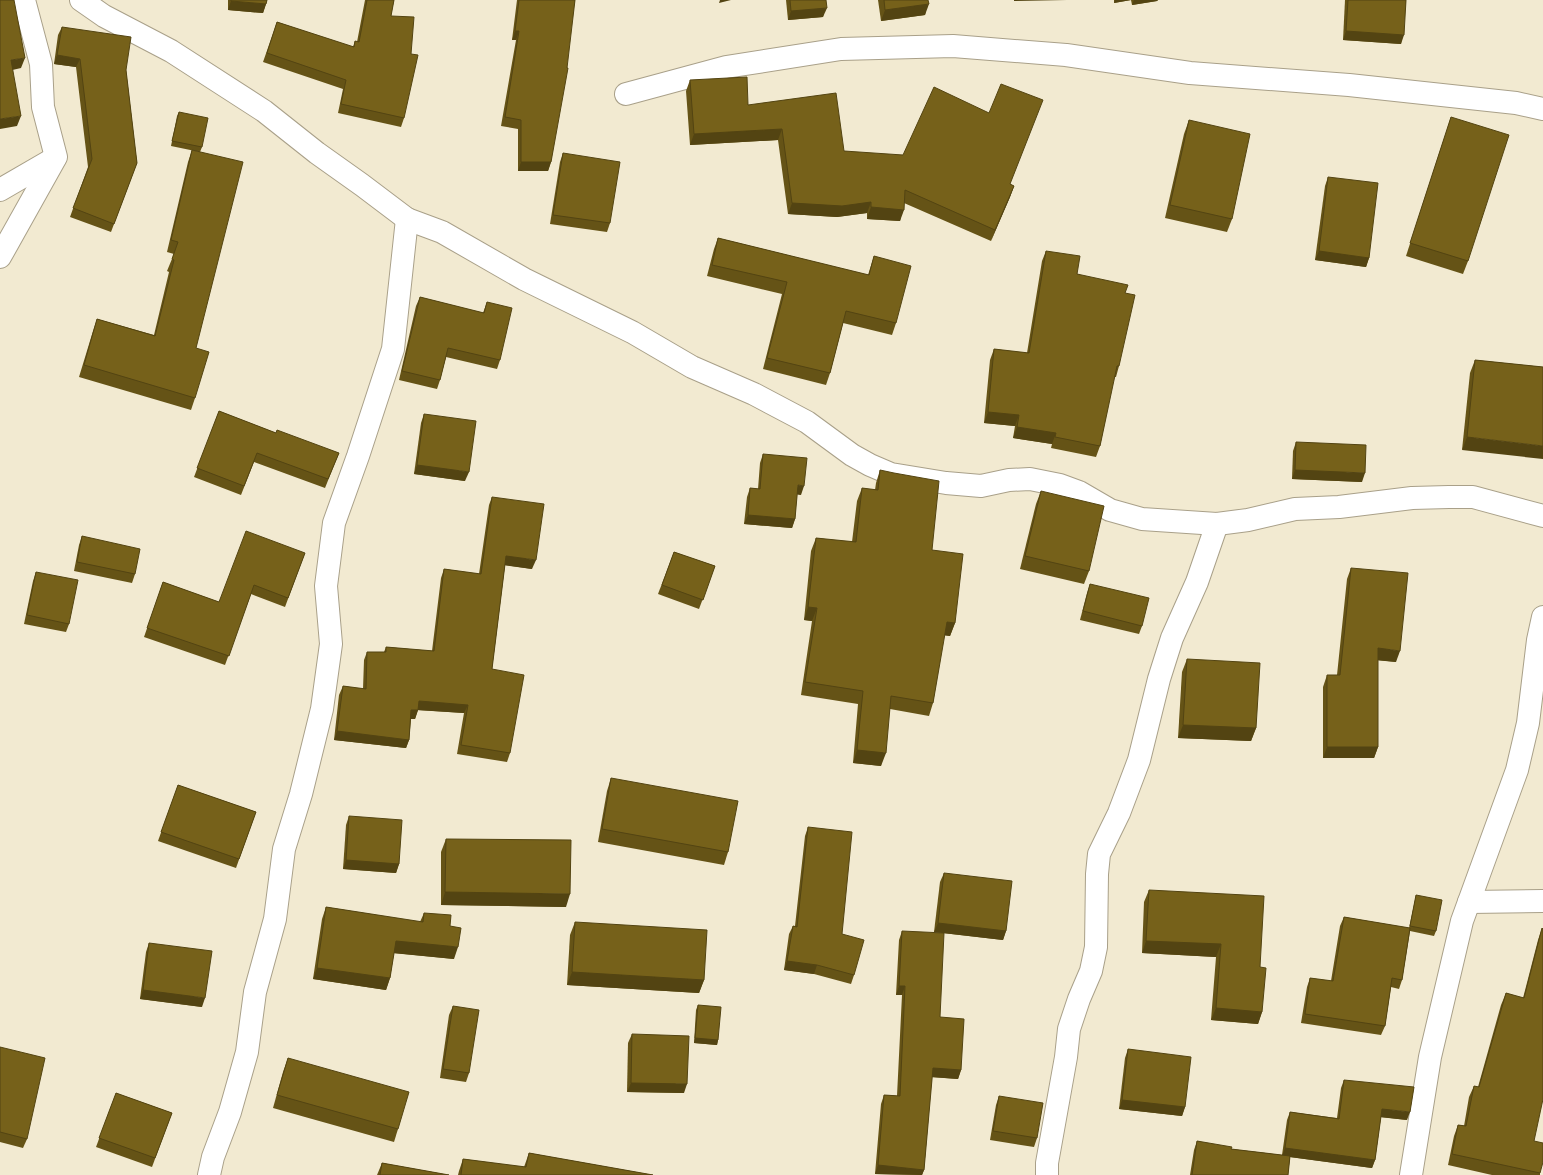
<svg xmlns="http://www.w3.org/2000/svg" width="1543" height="1175" font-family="Mulish,sans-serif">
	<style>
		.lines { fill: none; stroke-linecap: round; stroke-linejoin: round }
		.minor-casing { stroke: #a9a089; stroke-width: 24 }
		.minor { stroke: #fff; stroke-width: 22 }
		.wall { fill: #655316 }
		.shaded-wall { fill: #534412 }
		.building { fill: #76611a; stroke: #534412 }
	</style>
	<rect width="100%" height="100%" fill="#f2ead1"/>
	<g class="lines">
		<g class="minor-casing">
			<g id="minor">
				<path d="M 81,0 L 104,16 L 171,51 L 264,111 L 317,153 L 362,185 L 407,219 L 442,232 L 524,279 L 632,332 L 692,367 L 754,394 L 807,422 L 852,455 L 870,465 L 891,474 L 946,483 L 981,486 L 1009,480 L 1030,479 L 1060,485 L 1079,492 L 1110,510 L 1142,519 L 1217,524 L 1248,520 L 1295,509 L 1339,507 L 1412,498 L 1449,497 L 1473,497 L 1543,516"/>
				<path d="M 626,94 L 726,67 L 841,49 L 953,46 L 1066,55 L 1190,73 L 1349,85 L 1516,103 L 1543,109"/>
				<path d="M 0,190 L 55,158"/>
				<path d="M 0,257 L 56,157 L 43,107 L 41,64 L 24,0"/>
				<path d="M 1469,902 L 1543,901"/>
				<path d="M 209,1175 L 213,1157 L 230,1112 L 247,1052 L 255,992 L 275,919 L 284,849 L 301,794 L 322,709 L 331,644 L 326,586 L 334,523 L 358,456 L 393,349 L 407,219"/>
				<path d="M 1047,1175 L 1047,1163 L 1066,1057 L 1069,1029 L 1079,999 L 1091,971 L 1096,947 L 1097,874 L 1099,854 L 1119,813 L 1139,760 L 1159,679 L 1172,638 L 1197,582 L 1217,524"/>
				<path d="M 1411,1175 L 1430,1057 L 1462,921 L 1517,770 L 1528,723 L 1538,640 L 1543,617"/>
			</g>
		</g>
		<use href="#minor" class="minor"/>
	</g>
	<g class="wall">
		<path d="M 228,0 L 267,0 L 266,4 L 263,13 L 228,10 Z"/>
		<path d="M 365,0 L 394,0 L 391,16 L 404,118 L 401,127 L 338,113 L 343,89 L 263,62 L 277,22 L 353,47 L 355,41 L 357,42 Z"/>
		<path d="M 517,0 L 575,0 L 551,162 L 548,171 L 518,171 L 518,129 L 501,126 L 516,40 L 512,40 Z"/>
		<path d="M 786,0 L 826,0 L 823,17 L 788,20 Z"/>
		<path d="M 878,0 L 928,0 L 925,15 L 881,21 Z"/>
		<path d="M 1114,0 L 1158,0 L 1157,1 L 1132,5 L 1131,0 L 1114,3 Z"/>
		<path d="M 1345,0 L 1406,0 L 1401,44 L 1343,40 Z"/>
		<path d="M 62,27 L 126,70 L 137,163 L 111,232 L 70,217 L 88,167 L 76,67 L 54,64 L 58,35 Z"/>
		<path d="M 690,80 L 748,105 L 844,151 L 1010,184 L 1014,186 L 1010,197 L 991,241 L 904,203 L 900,221 L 867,219 L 867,213 L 837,217 L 788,214 L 778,140 L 690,145 L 686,91 Z"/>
		<path d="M 179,112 L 202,147 L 200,152 L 171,146 L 177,116 Z"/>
		<path d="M 1451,117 L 1468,261 L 1463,274 L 1406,256 Z"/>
		<path d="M 1189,120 L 1232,219 L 1227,232 L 1165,218 L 1184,134 Z"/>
		<path d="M 192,150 L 196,348 L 195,398 L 191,410 L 79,377 L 93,331 L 97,319 L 154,335 L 169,272 L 167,271 L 174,254 L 167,252 L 188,162 Z"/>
		<path d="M 563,153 L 610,223 L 607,232 L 550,224 L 560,162 Z"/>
		<path d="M 1328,177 L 1369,258 L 1366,267 L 1315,260 L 1325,186 Z"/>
		<path d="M 718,238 L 868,275 L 874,256 L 896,323 L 892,335 L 843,323 L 830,373 L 826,385 L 763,369 L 782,294 L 707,276 L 714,249 Z"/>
		<path d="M 1046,251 L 1077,274 L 1125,293 L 1119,366 L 1116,377 L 1114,377 L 1100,446 L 1096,457 L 1051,448 L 1052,444 L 1013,438 L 1015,426 L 984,423 L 990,360 L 994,349 L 1027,353 L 1042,261 Z"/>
		<path d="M 420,297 L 483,313 L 487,302 L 500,360 L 497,369 L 446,357 L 440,380 L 437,389 L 399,380 L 416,306 Z"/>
		<path d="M 1475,360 L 1543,367 L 1462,450 L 1470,373 Z"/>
		<path d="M 219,411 L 276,433 L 339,453 L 325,488 L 254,462 L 241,495 L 194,477 Z"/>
		<path d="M 424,414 L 465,481 L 414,474 L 421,423 Z"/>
		<path d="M 1296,442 L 1362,482 L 1292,479 L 1293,451 Z"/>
		<path d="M 763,454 L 801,495 L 797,494 L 795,519 L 792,528 L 744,524 L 747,497 L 750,488 L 758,489 L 760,463 Z"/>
		<path d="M 880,470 L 932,550 L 955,623 L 950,636 L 944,635 L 933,703 L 929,716 L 890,709 L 881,766 L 853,763 L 858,704 L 801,695 L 812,621 L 804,620 L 811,551 L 816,538 L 852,542 L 857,501 L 862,488 L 875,490 L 876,483 Z"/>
		<path d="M 1041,491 L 1089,571 L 1084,584 L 1020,569 L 1036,504 Z"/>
		<path d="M 492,497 L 532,569 L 505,565 L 492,669 L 510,753 L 507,762 L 457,754 L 464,713 L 418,710 L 415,719 L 411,719 L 409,740 L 406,748 L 334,740 L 339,695 L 343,686 L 363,689 L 364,660 L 367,652 L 384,652 L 386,647 L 432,651 L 441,578 L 444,569 L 479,574 L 489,505 Z"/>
		<path d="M 82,536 L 135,574 L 132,583 L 74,571 L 79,545 Z"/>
		<path d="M 674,552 L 715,566 L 699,609 L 658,594 Z"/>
		<path d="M 305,553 L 285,607 L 251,594 L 225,665 L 144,637 L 163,582 L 219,602 Z"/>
		<path d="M 1351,568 L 1396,662 L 1378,660 L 1378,747 L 1374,758 L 1323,758 L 1323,687 L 1327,675 L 1337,675 L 1347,579 Z"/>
		<path d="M 36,572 L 69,624 L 66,632 L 24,624 L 33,581 Z"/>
		<path d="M 1090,584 L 1142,626 L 1139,634 L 1080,620 L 1087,593 Z"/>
		<path d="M 1187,659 L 1256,728 L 1251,741 L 1178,738 L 1182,672 Z"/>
		<path d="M 611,778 L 728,852 L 724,865 L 598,842 L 607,791 Z"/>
		<path d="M 178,785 L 256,812 L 236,868 L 158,841 Z"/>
		<path d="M 349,816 L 399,864 L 396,873 L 343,869 L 346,825 Z"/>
		<path d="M 808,827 L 854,975 L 851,984 L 814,974 L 784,970 L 789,934 L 793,926 L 795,926 L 805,836 Z"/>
		<path d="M 446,839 L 566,907 L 441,905 L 441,852 Z"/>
		<path d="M 944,873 L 1006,931 L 1003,940 L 934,932 L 940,882 Z"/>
		<path d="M 1149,890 L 1260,967 L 1262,1012 L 1258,1024 L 1211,1020 L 1216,957 L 1142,953 L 1144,902 Z"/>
		<path d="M 1416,895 L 1436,931 L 1434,936 L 1410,931 L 1402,980 L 1399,989 L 1391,987 L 1385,1026 L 1381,1035 L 1301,1023 L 1307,987 L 1310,978 L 1331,981 L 1340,926 L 1344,917 L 1409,928 L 1415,900 Z"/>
		<path d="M 326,907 L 420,922 L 424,913 L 450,926 L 454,959 L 394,953 L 390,978 L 386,990 L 313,979 L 322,919 Z"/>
		<path d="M 575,922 L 704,980 L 699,993 L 567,985 L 570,935 Z"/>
		<path d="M 1542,928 L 1534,1141 L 1540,1173 L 1540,1175 L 1492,1175 L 1448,1165 L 1454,1136 L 1458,1125 L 1464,1126 L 1469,1097 L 1474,1086 L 1478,1087 L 1501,1005 L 1506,993 L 1523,998 L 1538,940 Z"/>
		<path d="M 902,931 L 940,1017 L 961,1070 L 958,1079 L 932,1077 L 924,1170 L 922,1175 L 875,1174 L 881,1104 L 884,1095 L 897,1096 L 902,995 L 896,995 L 899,940 Z"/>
		<path d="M 149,943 L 202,1007 L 140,999 L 146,952 Z"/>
		<path d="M 698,1005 L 718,1040 L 717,1045 L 694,1043 L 696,1010 Z"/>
		<path d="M 453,1006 L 469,1073 L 466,1082 L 440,1078 L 449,1015 Z"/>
		<path d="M 632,1034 L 684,1093 L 627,1092 L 628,1043 Z"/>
		<path d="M 0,1047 L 27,1139 L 23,1148 L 0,1142 Z"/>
		<path d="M 1128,1049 L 1185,1107 L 1182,1116 L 1119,1109 L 1125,1058 Z"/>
		<path d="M 288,1058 L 398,1129 L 394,1142 L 273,1108 L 283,1072 Z"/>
		<path d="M 1344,1080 L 1407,1120 L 1381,1117 L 1375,1160 L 1372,1168 L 1290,1157 L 1288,1175 L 1190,1175 L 1194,1150 L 1197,1141 L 1231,1149 L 1282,1155 L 1287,1120 L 1290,1112 L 1337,1118 L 1341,1088 Z"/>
		<path d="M 116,1093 L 172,1113 L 152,1167 L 96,1147 Z"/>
		<path d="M 999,1096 L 1037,1138 L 1034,1147 L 990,1140 L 996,1105 Z"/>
		<path d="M 529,1153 L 653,1175 L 458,1175 L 459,1171 L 463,1159 L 524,1167 Z"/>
		<path d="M 382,1163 L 449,1175 L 377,1175 Z"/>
	</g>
	<g class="shaded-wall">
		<path d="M 720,0 L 731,0 L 719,3 Z"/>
		<path d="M 1014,0 L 1067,0 L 1014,1 Z"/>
		<path d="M 1115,0 L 1131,0 L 1114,3 Z"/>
		<path d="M 1134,0 L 1158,0 L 1157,1 L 1132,5 Z"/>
		<path d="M 231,1 L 266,4 L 263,13 L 228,10 Z"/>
		<path d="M 929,4 L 925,15 L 881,21 L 885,10 Z"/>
		<path d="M 827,8 L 823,17 L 788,20 L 791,11 Z"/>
		<path d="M 515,31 L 519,31 L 516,40 L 512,40 Z"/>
		<path d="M 1346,31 L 1404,35 L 1401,44 L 1343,40 Z"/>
		<path d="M 57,55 L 80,59 L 76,67 L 54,64 Z"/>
		<path d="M 25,58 L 21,68 L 8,71 L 11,60 Z"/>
		<path d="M 21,116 L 17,126 L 0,129 L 0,119 Z"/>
		<path d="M 782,129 L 778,140 L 690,145 L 694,134 Z"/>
		<path d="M 521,162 L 551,162 L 548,171 L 518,171 Z"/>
		<path d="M 1014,186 L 1010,197 L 991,241 L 995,230 Z"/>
		<path d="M 871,202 L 867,213 L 837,217 L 788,214 L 792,203 Z"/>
		<path d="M 871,207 L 904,210 L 900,221 L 867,219 Z"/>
		<path d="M 1319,251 L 1369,258 L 1366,267 L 1315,260 Z"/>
		<path d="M 988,412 L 1019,415 L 1015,426 L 984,423 Z"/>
		<path d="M 1017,427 L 1056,433 L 1052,444 L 1013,438 Z"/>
		<path d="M 1467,437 L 1543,446 L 1543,459 L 1462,450 Z"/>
		<path d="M 417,465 L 469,472 L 465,481 L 414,474 Z"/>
		<path d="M 1295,470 L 1365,473 L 1362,482 L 1292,479 Z"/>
		<path d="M 798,485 L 804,486 L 801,495 L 795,494 Z"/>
		<path d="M 748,515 L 795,519 L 792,528 L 744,524 Z"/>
		<path d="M 506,556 L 536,560 L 532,569 L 503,565 Z"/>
		<path d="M 808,607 L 817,608 L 812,621 L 804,620 Z"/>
		<path d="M 947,622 L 955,623 L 950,636 L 942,635 Z"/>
		<path d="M 1378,648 L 1400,651 L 1396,662 L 1374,660 Z"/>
		<path d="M 419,701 L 468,705 L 464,713 L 416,710 Z"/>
		<path d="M 411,710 L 418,710 L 415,719 L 408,719 Z"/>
		<path d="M 1183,725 L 1256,728 L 1251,741 L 1178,738 Z"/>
		<path d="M 337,731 L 409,740 L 406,748 L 334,740 Z"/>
		<path d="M 1327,747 L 1378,747 L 1374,758 L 1323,758 Z"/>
		<path d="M 857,750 L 886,753 L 881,766 L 853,763 Z"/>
		<path d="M 346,860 L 399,864 L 396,873 L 343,869 Z"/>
		<path d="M 445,892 L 570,894 L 566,907 L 441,905 Z"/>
		<path d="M 938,923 L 1006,931 L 1003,940 L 934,932 Z"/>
		<path d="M 396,941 L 458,947 L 454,959 L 392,953 Z"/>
		<path d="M 1146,941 L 1221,944 L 1216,957 L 1142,953 Z"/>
		<path d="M 787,961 L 817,965 L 814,974 L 784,970 Z"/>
		<path d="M 317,968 L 390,978 L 386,990 L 313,979 Z"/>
		<path d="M 572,972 L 704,980 L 699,993 L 567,985 Z"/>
		<path d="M 899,986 L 905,986 L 902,995 L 896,995 Z"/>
		<path d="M 143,990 L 205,998 L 202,1007 L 140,999 Z"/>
		<path d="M 1216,1008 L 1262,1012 L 1258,1024 L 1211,1020 Z"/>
		<path d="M 695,1038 L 718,1040 L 717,1045 L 694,1043 Z"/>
		<path d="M 933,1068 L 961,1070 L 958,1079 L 930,1077 Z"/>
		<path d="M 631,1083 L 687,1084 L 684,1093 L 627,1092 Z"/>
		<path d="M 1122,1100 L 1185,1107 L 1182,1116 L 1119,1109 Z"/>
		<path d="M 1382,1109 L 1410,1112 L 1407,1120 L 1379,1117 Z"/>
		<path d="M 1285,1148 L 1375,1160 L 1372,1168 L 1282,1156 Z"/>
		<path d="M 878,1165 L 924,1170 L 922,1175 L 875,1174 Z"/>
	</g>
	<g class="building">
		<path d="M 0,0 L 14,0 L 25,58 L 11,60 L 21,116 L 0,119 Z"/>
		<path d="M 231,0 L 267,0 L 266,4 L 231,1 Z"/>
		<path d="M 367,0 L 394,0 L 391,16 L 414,17 L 411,54 L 418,55 L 404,118 L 341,104 L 346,80 L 267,53 L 277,22 L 354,47 L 355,41 L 359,42 Z"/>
		<path d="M 519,0 L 575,0 L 567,68 L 568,68 L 551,162 L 521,162 L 521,120 L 505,117 L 519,31 L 515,31 Z"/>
		<path d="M 790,0 L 826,0 L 827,8 L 791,11 Z"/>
		<path d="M 884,0 L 928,0 L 929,4 L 885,10 Z"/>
		<path d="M 1348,0 L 1406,0 L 1404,35 L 1346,31 Z"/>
		<path d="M 62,27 L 131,37 L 126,70 L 137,163 L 114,224 L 73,208 L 92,159 L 80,59 L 57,55 Z"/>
		<path d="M 747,77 L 748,105 L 836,93 L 844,151 L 903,155 L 934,87 L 989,113 L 1001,84 L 1043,100 L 1010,184 L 1014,186 L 995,230 L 905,190 L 904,210 L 871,207 L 871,202 L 842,206 L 792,203 L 782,129 L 694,134 L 690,80 Z"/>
		<path d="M 179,112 L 208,118 L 202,147 L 172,141 Z"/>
		<path d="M 1451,117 L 1509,135 L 1468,261 L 1410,243 Z"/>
		<path d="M 1189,120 L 1250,134 L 1232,219 L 1170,205 Z"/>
		<path d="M 192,150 L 243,162 L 196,348 L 209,352 L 195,398 L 84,365 L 97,319 L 155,336 L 174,260 L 172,259 L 178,242 L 171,240 Z"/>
		<path d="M 563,153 L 620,162 L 610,223 L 553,215 Z"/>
		<path d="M 1328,177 L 1378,183 L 1369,258 L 1319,251 Z"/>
		<path d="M 718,238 L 869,275 L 874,256 L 911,266 L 896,323 L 846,311 L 830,373 L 767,358 L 787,282 L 712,265 Z"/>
		<path d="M 1046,251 L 1080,256 L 1077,274 L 1128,285 L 1125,293 L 1135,295 L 1119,366 L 1117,366 L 1100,446 L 1055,437 L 1056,433 L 1017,427 L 1019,415 L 988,412 L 994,349 L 1029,353 Z"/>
		<path d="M 420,297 L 484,313 L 487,302 L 512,308 L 500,360 L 448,348 L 440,380 L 402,371 Z"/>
		<path d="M 1475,360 L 1543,367 L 1543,446 L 1467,437 Z"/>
		<path d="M 219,411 L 276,433 L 277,430 L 339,453 L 328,479 L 257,453 L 244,486 L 197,468 Z"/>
		<path d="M 424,414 L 476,421 L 469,472 L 417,465 Z"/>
		<path d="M 1296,442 L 1366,445 L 1365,473 L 1295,470 Z"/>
		<path d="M 763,454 L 807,458 L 804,486 L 798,485 L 795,519 L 748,515 L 750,488 L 760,489 Z"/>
		<path d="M 880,470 L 894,473 L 939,481 L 932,550 L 963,554 L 955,623 L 947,622 L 933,703 L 891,696 L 886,753 L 857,750 L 863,691 L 805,682 L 817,608 L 808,607 L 816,538 L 856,542 L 862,488 L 878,490 Z"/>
		<path d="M 1041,491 L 1104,506 L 1089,571 L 1025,556 Z"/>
		<path d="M 492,497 L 544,504 L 536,560 L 506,556 L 492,669 L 524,675 L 510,753 L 461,745 L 468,705 L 419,701 L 418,710 L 411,710 L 409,740 L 337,731 L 343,686 L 366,689 L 367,652 L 386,652 L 386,647 L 434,651 L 444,569 L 481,574 Z"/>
		<path d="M 246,531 L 305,553 L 288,598 L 254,585 L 229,656 L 147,628 L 163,582 L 219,602 Z"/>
		<path d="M 82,536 L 140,549 L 135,574 L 77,562 Z"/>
		<path d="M 674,552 L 715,566 L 703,600 L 662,585 Z"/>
		<path d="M 1351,568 L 1408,573 L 1400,651 L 1378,648 L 1378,747 L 1327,747 L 1327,675 L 1340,675 Z"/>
		<path d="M 36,572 L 78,580 L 69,624 L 27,615 Z"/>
		<path d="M 1090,584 L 1149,598 L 1142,626 L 1083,611 Z"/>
		<path d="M 1187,659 L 1260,663 L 1256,728 L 1183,725 Z"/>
		<path d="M 611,778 L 738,801 L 728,852 L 602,829 Z"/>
		<path d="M 178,785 L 256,812 L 239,859 L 161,832 Z"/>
		<path d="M 349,816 L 402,820 L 399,864 L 346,860 Z"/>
		<path d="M 808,827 L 852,832 L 842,934 L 864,940 L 854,975 L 817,965 L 787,961 L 793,926 L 797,927 Z"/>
		<path d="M 446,839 L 571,840 L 570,894 L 445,892 Z"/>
		<path d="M 944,873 L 1012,881 L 1006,931 L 938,923 Z"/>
		<path d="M 1149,890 L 1264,896 L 1260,967 L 1266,968 L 1262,1012 L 1216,1008 L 1221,944 L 1146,941 Z"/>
		<path d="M 1416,895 L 1442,900 L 1436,931 L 1410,926 Z"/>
		<path d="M 326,907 L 423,922 L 424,913 L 451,915 L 450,926 L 461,928 L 458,947 L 396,941 L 390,978 L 317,968 Z"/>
		<path d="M 1344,917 L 1410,928 L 1402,980 L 1392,978 L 1385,1026 L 1305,1014 L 1310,978 L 1333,981 Z"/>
		<path d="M 575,922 L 707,930 L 704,980 L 572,972 Z"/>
		<path d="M 1542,928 L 1543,929 L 1543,1099 L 1534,1141 L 1543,1143 L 1543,1162 L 1540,1173 L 1452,1154 L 1458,1125 L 1466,1126 L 1474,1086 L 1479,1087 L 1506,993 L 1524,998 Z"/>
		<path d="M 902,931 L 944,933 L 940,1017 L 964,1019 L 961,1070 L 933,1068 L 924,1170 L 878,1165 L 884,1095 L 900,1096 L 905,986 L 899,986 Z"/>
		<path d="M 149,943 L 212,951 L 205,998 L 143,990 Z"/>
		<path d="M 698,1005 L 721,1007 L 718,1040 L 695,1038 Z"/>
		<path d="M 453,1006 L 479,1010 L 469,1073 L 443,1069 Z"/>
		<path d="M 632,1034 L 689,1036 L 687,1084 L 631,1083 Z"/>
		<path d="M 0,1047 L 45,1058 L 27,1139 L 0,1132 Z"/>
		<path d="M 1128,1049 L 1191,1057 L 1185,1107 L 1122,1100 Z"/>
		<path d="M 288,1058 L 409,1092 L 398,1129 L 277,1095 Z"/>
		<path d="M 1344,1080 L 1414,1087 L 1410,1112 L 1382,1109 L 1375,1160 L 1285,1148 L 1290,1112 L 1339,1119 Z"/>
		<path d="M 116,1093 L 172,1113 L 155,1158 L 99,1138 Z"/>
		<path d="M 999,1096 L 1043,1103 L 1037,1138 L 993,1131 Z"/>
		<path d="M 1197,1141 L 1232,1147 L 1231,1149 L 1290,1156 L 1288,1175 L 1192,1175 Z"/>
		<path d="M 529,1153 L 653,1175 L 461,1175 L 463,1159 L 526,1167 Z"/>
		<path d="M 382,1163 L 449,1175 L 380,1175 Z"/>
	</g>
</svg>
